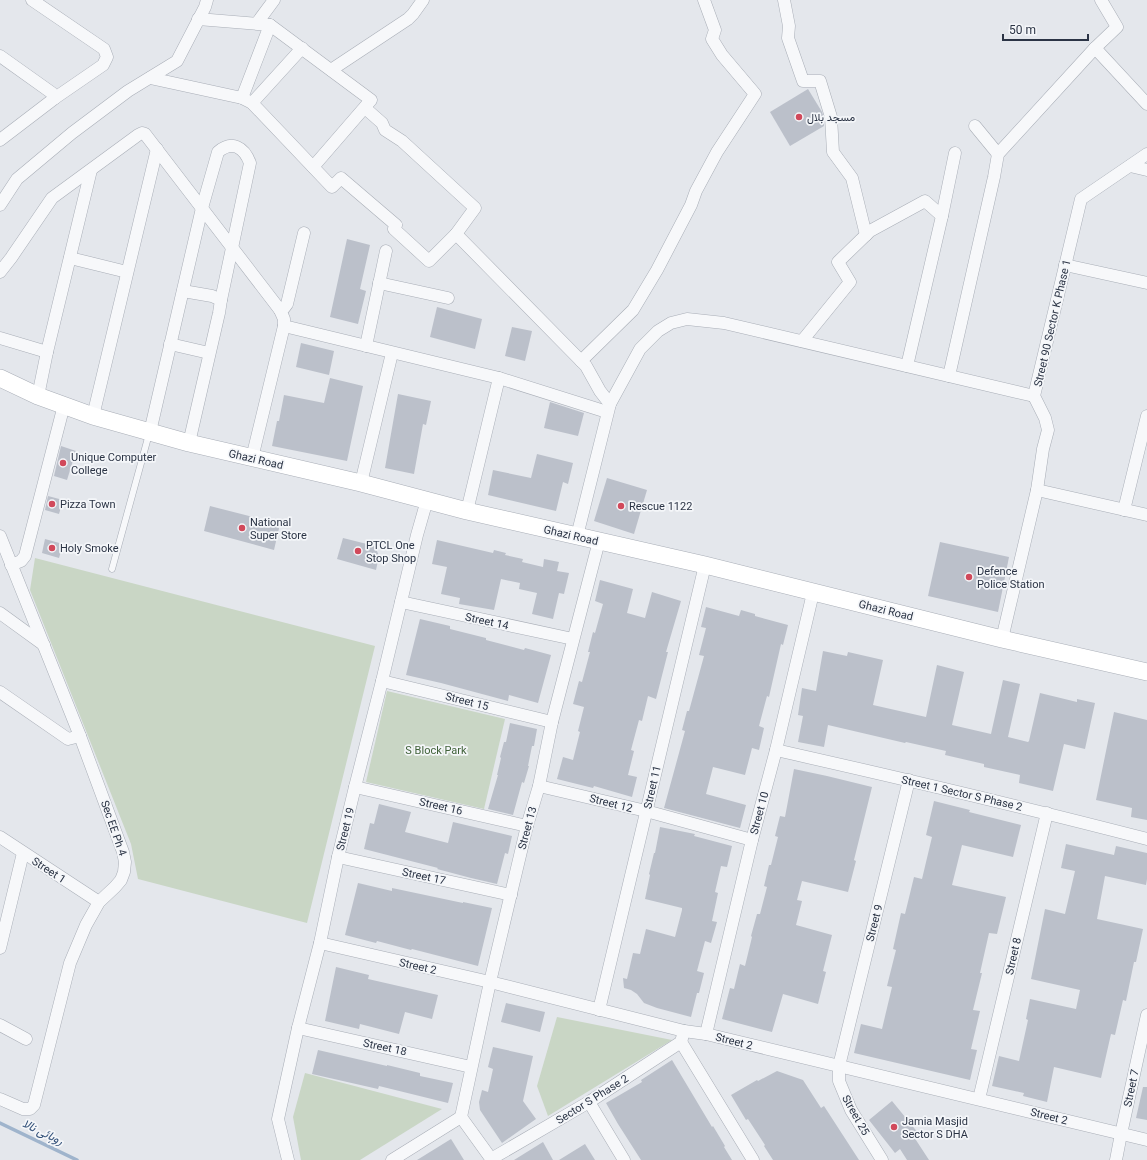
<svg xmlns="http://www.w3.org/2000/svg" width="1147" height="1160" font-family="Roboto,Vazirmatn,sans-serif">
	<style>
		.green { fill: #c9d6c5 }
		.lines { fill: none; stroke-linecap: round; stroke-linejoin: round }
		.stream { stroke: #9fb4cc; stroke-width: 3.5 }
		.building { fill: #bbc0ca }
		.lane-casing { stroke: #a9aeb7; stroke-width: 7 }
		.street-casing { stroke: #a9aeb7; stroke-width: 13 }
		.secondary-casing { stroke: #a9aeb7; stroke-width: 18 }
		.lane { stroke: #f7f8fa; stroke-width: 6 }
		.street { stroke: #f7f8fa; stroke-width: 12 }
		.secondary { stroke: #fff; stroke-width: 17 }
		.poi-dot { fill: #d1495b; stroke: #f4f6f9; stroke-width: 1.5 }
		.labels { text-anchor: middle; stroke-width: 3.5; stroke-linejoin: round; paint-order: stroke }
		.poi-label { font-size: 11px; fill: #2b3445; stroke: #f4f6f9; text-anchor: start }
		.street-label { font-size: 11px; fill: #2b3445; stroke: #f4f6f9 }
		.park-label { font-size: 11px; fill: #3f6138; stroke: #f4f6f9 }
		.water-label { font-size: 12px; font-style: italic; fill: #34527a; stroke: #f4f6f9 }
	</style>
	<rect width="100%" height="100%" fill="#e4e7ec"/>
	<g class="green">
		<path d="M 35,558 L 375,646 L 307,923 L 138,879 L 131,844 L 30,590 Z"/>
		<path d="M 387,691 L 505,719 L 484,809 L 366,782 Z"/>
		<path d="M 557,1017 L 672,1040 L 548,1116 L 537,1086 Z"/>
		<path d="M 305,1073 L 442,1109 L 360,1160 L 301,1160 L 293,1117 Z"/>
	</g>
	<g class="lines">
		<path class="stream" d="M 0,1123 L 77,1160"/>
	</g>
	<g class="building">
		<path d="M 808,89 L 822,112 L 824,118 L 824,126 L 790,146 L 770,112 Z"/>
		<path d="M 347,239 L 370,245 L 360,289 L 366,291 L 358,324 L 330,317 Z"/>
		<path d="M 437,307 L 482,319 L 475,349 L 430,337 Z"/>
		<path d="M 512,327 L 532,331 L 525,361 L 505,356 Z"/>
		<path d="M 301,343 L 334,351 L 329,375 L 296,367 Z"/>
		<path d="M 330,378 L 363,386 L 347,461 L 272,446 L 277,421 L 279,421 L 284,395 L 324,403 Z"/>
		<path d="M 398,394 L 431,401 L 426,425 L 423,424 L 414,474 L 385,468 Z"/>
		<path d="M 550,402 L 584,413 L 578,436 L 544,428 Z"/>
		<path d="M 61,446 L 76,451 L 67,480 L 54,476 Z"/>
		<path d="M 537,454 L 573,463 L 568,484 L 563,482 L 556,511 L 488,495 L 493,470 L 531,478 Z"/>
		<path d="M 607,478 L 647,490 L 634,534 L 594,521 Z"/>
		<path d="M 48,496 L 63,500 L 59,514 L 45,510 Z"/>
		<path d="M 210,506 L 280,524 L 274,550 L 204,531 Z"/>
		<path d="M 343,538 L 375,546 L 379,556 L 376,570 L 337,559 Z"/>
		<path d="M 45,539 L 63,544 L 59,558 L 42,553 Z"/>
		<path d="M 437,540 L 493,553 L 494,550 L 506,553 L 505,555 L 523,559 L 522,562 L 543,567 L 544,559 L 559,562 L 557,571 L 569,573 L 564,594 L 559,593 L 553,619 L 532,614 L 537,593 L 519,589 L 520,583 L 501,579 L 494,610 L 459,604 L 460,598 L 441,594 L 447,567 L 432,564 Z"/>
		<path d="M 940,542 L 1009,557 L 998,612 L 928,596 Z"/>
		<path d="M 600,580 L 633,589 L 627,613 L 645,618 L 652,592 L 681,601 L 666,652 L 668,652 L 656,699 L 648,696 L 642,721 L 639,720 L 631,750 L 634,751 L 628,775 L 637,777 L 632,797 L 594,786 L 593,788 L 557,779 L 563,757 L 573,760 L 580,732 L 578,731 L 584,707 L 573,704 L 579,681 L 582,682 L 590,652 L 588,652 L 593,632 L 595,633 L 603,604 L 595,601 Z"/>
		<path d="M 706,607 L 739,616 L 741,610 L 755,614 L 755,616 L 788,625 L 783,645 L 781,644 L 769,697 L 767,696 L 759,726 L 764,728 L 759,750 L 752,748 L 745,775 L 713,767 L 706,794 L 746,805 L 740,828 L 664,808 L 685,731 L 682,730 L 687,711 L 689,711 L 704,656 L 699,655 L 706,628 L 701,627 Z"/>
		<path d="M 420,619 L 450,626 L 450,629 L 486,638 L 486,640 L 524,650 L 525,648 L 551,655 L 538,703 L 509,695 L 508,701 L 441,683 L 406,675 Z"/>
		<path d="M 823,651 L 847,656 L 848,652 L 883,660 L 873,705 L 926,717 L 937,665 L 964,672 L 952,725 L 991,734 L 1003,680 L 1020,684 L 1008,737 L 1028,742 L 1029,741 L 1040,693 L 1077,702 L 1077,699 L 1095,703 L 1085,749 L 1064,744 L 1053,791 L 1019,783 L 1020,775 L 984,767 L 984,764 L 945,755 L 946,751 L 906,742 L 905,743 L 828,725 L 824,747 L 798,742 L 803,716 L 798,715 L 802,688 L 816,691 Z"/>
		<path d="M 1114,712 L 1147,720 L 1147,820 L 1131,817 L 1132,808 L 1096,800 Z"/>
		<path d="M 510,723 L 537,729 L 534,746 L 532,746 L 528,766 L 529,766 L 524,783 L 522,782 L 513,815 L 488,809 L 498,775 L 497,775 L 501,758 L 500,757 L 504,742 L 506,742 Z"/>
		<path d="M 794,769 L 827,776 L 872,787 L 854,860 L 856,861 L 848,892 L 802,881 L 797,900 L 802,901 L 796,925 L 832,935 L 823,971 L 826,972 L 818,1004 L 783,994 L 772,1032 L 722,1019 L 730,988 L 734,989 L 740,964 L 745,966 L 752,937 L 751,936 L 757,914 L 760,914 L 767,887 L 764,886 L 769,865 L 771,865 L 778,837 L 775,836 L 780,816 L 785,817 Z"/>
		<path d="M 934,801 L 970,810 L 969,812 L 1021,825 L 1013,857 L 962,845 L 952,885 L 1006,897 L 997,934 L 989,933 L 980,973 L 982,973 L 973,1010 L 980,1011 L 971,1049 L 977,1050 L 970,1080 L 854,1053 L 861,1024 L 882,1029 L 892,987 L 887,986 L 896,950 L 893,949 L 901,913 L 905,914 L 914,877 L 922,879 L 932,837 L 926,835 Z"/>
		<path d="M 379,804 L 411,812 L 405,832 L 444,842 L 448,843 L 453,822 L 512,836 L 508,854 L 505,853 L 497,884 L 471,878 L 437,869 L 438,868 L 364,849 L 370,823 L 374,824 Z"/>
		<path d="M 660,827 L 695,834 L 694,836 L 732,846 L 727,867 L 721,866 L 715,892 L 718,893 L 712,921 L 717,922 L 711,943 L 705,941 L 697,971 L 704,973 L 699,993 L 697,993 L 691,1017 L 657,1008 L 644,1003 L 637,994 L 631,990 L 624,988 L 623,978 L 627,979 L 633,953 L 640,954 L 646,929 L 675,937 L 682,910 L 682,908 L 645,899 L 650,875 L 649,874 L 654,853 L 655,853 Z"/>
		<path d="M 1066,844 L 1114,855 L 1116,846 L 1147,853 L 1147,879 L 1146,885 L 1105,876 L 1097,919 L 1143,929 L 1136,962 L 1134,962 L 1126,1001 L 1123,1000 L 1115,1035 L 1111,1034 L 1101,1078 L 1054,1067 L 1047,1102 L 1023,1096 L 1024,1093 L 992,1086 L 999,1056 L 1019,1061 L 1028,1020 L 1026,1019 L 1030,999 L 1076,1009 L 1080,990 L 1031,979 L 1045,909 L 1065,914 L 1075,871 L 1061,868 Z"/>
		<path d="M 358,883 L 392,891 L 392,888 L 463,903 L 463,902 L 492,908 L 478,966 L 412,949 L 411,950 L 377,941 L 376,943 L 345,935 Z"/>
		<path d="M 336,967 L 369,975 L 368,979 L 438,995 L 432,1019 L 405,1012 L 399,1034 L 360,1024 L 359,1029 L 325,1021 Z"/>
		<path d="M 506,1003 L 545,1012 L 540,1032 L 501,1022 Z"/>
		<path d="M 493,1047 L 533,1056 L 523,1101 L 536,1119 L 502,1143 L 480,1110 L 479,1102 L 482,1090 L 488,1092 L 493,1069 L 488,1067 Z"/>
		<path d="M 318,1050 L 387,1066 L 387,1065 L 420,1073 L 420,1076 L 453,1083 L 448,1103 L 379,1086 L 378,1089 L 312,1074 Z"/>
		<path d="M 672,1060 L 712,1127 L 713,1126 L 725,1146 L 724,1147 L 732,1160 L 641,1160 L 618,1124 L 606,1103 L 642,1082 L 641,1080 Z"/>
		<path d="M 777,1071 L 803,1080 L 821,1108 L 824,1106 L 859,1160 L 773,1160 L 764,1146 L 765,1145 L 748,1119 L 746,1120 L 731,1095 L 757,1080 L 758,1081 Z"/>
		<path d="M 1143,1087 L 1147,1087 L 1147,1120 L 1136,1118 Z"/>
		<path d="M 892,1101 L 919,1134 L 914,1137 L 929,1160 L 907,1160 L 900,1149 L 895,1153 L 869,1120 Z"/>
		<path d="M 451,1139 L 464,1160 L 417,1160 Z"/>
		<path d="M 543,1142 L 553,1160 L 514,1160 Z"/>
		<path d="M 585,1144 L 595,1160 L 559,1160 Z"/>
	</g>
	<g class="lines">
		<g class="lane-casing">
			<path id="lane" d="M 112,569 L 149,434"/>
		</g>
		<g class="street-casing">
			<g id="street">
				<path d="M 784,0 L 789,26 L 788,38 L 803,81 L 820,81 L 831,117 L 833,152 L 852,178 L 866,235"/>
				<path d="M 198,19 L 270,25 L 371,100 L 313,167"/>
				<path d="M 257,23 L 274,0"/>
				<path d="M 1095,48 L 1147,104"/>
				<path d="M 0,56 L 52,93 L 55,98"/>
				<path d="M 331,70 L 408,19 L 413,14 L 423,0"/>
				<path d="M 150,78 L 242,98 L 252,103 L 332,187 L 341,178 L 396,225 L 394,229 L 429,261 L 456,234 L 475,208 L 402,141 L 385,130 L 382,123 L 365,108"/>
				<path d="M 242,98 L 270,25"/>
				<path d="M 252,103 L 302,48"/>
				<path d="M 975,126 L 998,154"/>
				<path d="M 0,140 L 55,98 L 103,65 L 107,57 L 104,49 L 32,0"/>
				<path d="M 1130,166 L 1147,170"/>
				<path d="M 0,205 L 17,179 L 72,133 L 128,91 L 177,61 L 205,7 L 207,0"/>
				<path d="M 942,216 L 955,153"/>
				<path d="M 456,234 L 586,366 L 600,391 L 610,404"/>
				<path d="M 70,258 L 127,272"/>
				<path d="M 1065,265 L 1147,283"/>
				<path d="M 0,272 L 11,258 L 52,198 L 138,135 L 142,133 L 145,134 L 280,310 L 284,319 L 284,326 L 252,458"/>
				<path d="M 379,283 L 448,298"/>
				<path d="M 183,291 L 212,296 L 221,300 L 219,313 L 189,443"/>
				<path d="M 280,310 L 284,308 L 287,304 L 304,233"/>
				<path d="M 284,326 L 499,378 L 607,412"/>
				<path d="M 0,338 L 47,352 L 91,170"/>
				<path d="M 802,341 L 850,282 L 838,262 L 870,231 L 925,201 L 942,216 L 907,366"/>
				<path d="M 170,344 L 209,353"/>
				<path d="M 366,346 L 386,251"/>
				<path d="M 581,361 L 633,310 L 657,270 L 691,205 L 696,191 L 717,152 L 755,94 L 722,55 L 712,39 L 715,30 L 704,0"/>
				<path d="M 949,376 L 994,177 L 998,154 L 1095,48 L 1117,27 L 1101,0"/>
				<path d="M 38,396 L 47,352"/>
				<path d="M 93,416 L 157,149"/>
				<path d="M 150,432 L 202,208 L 218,152 C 232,140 244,147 250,163 L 221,300"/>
				<path d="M 361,483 L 392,353"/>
				<path d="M 1037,490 L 1147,515"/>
				<path d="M 1124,510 L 1147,416"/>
				<path d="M 467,511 L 499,378"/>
				<path d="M 0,536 L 80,736 L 123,852 L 125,862 L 124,872 L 121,880 L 115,887 L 99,902 L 86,925 L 70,963 L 34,1105 L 30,1109 L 23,1109 L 0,1099"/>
				<path d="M 577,536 L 610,404 L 640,349 L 658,331 L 671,323 L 687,319 L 724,323 L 1034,396"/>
				<path d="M 11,565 L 21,561 L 25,556 L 64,405"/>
				<path d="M 401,602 L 573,639"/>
				<path d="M 0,613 L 44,645"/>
				<path d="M 1002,639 L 1037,490 L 1043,449 L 1048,430 L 1045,418 L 1034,396 L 1081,199 L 1147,154"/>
				<path d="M 382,681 L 552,722"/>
				<path d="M 0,692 L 68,739 L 80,736"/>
				<path d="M 776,750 C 900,778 1024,807 1147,839"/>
				<path d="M 539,786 L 646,811 L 752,840"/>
				<path d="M 355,787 L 527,826"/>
				<path d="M 0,837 L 99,902"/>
				<path d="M 338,857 L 511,895"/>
				<path d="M 320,943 L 490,982 L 684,1031 L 706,1034 L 1147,1140"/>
				<path d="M 0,948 L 23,853"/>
				<path d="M 599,1010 L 705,565"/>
				<path d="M 0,1025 L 26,1039"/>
				<path d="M 298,1028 L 471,1067"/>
				<path d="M 706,1034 L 752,840 L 776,750 L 813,593"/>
				<path d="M 681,1042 L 753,1160"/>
				<path d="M 979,1099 L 1047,813"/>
				<path d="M 589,1102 L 624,1160"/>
				<path d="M 461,1117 L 490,982 L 527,826 L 539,786 L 552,722 L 599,541"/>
				<path d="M 461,1117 L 492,1160"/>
				<path d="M 491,1159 L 589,1102 L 681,1042 L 684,1031"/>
				<path d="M 288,1160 L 278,1119 L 298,1028 L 320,943 L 338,857 L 355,787 L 382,681 L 417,535 L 427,500"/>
				<path d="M 392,1160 L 461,1117"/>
				<path d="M 882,1160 L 851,1110 L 839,1081 L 839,1066 L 909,780"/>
				<path d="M 1116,1160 L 1121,1134 L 1147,1015"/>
			</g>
		</g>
		<g class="secondary-casing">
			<path id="secondary" d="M 0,378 L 38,396 L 93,416 L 189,443 L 361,483 L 467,511 L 705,565 L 1002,639 L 1147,672"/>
		</g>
		<use href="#lane" class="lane"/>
		<use href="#street" class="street"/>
		<use href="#secondary" class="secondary"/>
	</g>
	<g class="poi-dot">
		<circle cx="799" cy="117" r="4"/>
		<circle cx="63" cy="463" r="4"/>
		<circle cx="52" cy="504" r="4"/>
		<circle cx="621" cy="506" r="4"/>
		<circle cx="242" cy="528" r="4"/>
		<circle cx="52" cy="548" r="4"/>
		<circle cx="358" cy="551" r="4"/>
		<circle cx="969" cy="577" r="4"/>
		<circle cx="894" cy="1127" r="4"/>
	</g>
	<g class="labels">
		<g class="poi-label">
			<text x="807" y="121">مسجد بلال</text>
			<text x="71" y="461">Unique Computer<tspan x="71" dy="13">College</tspan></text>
			<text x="60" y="508">Pizza Town</text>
			<text x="629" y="510">Rescue 1122</text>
			<text x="250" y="526">National<tspan x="250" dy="13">Super Store</tspan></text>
			<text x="366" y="549">PTCL One<tspan x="366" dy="13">Stop Shop</tspan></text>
			<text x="60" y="552">Holy Smoke</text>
			<text x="977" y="575">Defence<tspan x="977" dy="13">Police Station</tspan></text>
			<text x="902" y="1125">Jamia Masjid<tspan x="902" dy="13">Sector S DHA</tspan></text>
		</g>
		<g class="street-label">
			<text transform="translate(1052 323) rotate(-77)" y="4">Street 90 Sector K Phase 1</text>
			<text transform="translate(256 459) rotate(13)" y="4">Ghazi Road</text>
			<text transform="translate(571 535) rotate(13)" y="4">Ghazi Road</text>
			<text transform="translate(886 610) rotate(14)" y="4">Ghazi Road</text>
			<text transform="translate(487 621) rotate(12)" y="4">Street 14</text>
			<text transform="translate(467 701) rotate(14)" y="4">Street 15</text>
			<text transform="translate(652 787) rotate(-77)" y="4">Street 11</text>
			<text transform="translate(962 793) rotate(13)" y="4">Street 1 Sector S Phase 2</text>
			<text transform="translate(611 803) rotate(14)" y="4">Street 12</text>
			<text transform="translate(441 806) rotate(13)" y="4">Street 16</text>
			<text transform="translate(759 813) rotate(-75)" y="4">Street 10</text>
			<text transform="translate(114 828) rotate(71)" y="4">Sec EE Ph 4</text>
			<text transform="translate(527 828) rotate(-75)" y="4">Street 13</text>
			<text transform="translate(345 829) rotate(-76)" y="4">Street 19</text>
			<text transform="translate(49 870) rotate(33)" y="4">Street 1</text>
			<text transform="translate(424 876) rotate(12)" y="4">Street 17</text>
			<text transform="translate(874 923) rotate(-76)" y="4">Street 9</text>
			<text transform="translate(1013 956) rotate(-77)" y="4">Street 8</text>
			<text transform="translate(418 966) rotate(13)" y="4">Street 2</text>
			<text transform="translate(734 1041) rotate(14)" y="4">Street 2</text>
			<text transform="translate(385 1047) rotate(12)" y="4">Street 18</text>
			<text transform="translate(1131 1088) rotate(-78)" y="4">Street 7</text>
			<text transform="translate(592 1099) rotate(-32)" y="4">Sector S Phase 2</text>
			<text transform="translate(856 1115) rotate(61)" y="4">Street 25</text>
			<text transform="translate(1049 1116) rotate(14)" y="4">Street 2</text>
		</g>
		<g class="park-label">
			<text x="436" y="754">S Block Park</text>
		</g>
		<g class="water-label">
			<text transform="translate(43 1132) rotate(26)" y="4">روہائی نالا</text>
		</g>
	</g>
	<path d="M1003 34v6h85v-6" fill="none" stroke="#2b3445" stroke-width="2"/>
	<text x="1009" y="34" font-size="12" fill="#2b3445" stroke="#f4f6f9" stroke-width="3" paint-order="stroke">50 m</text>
</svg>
